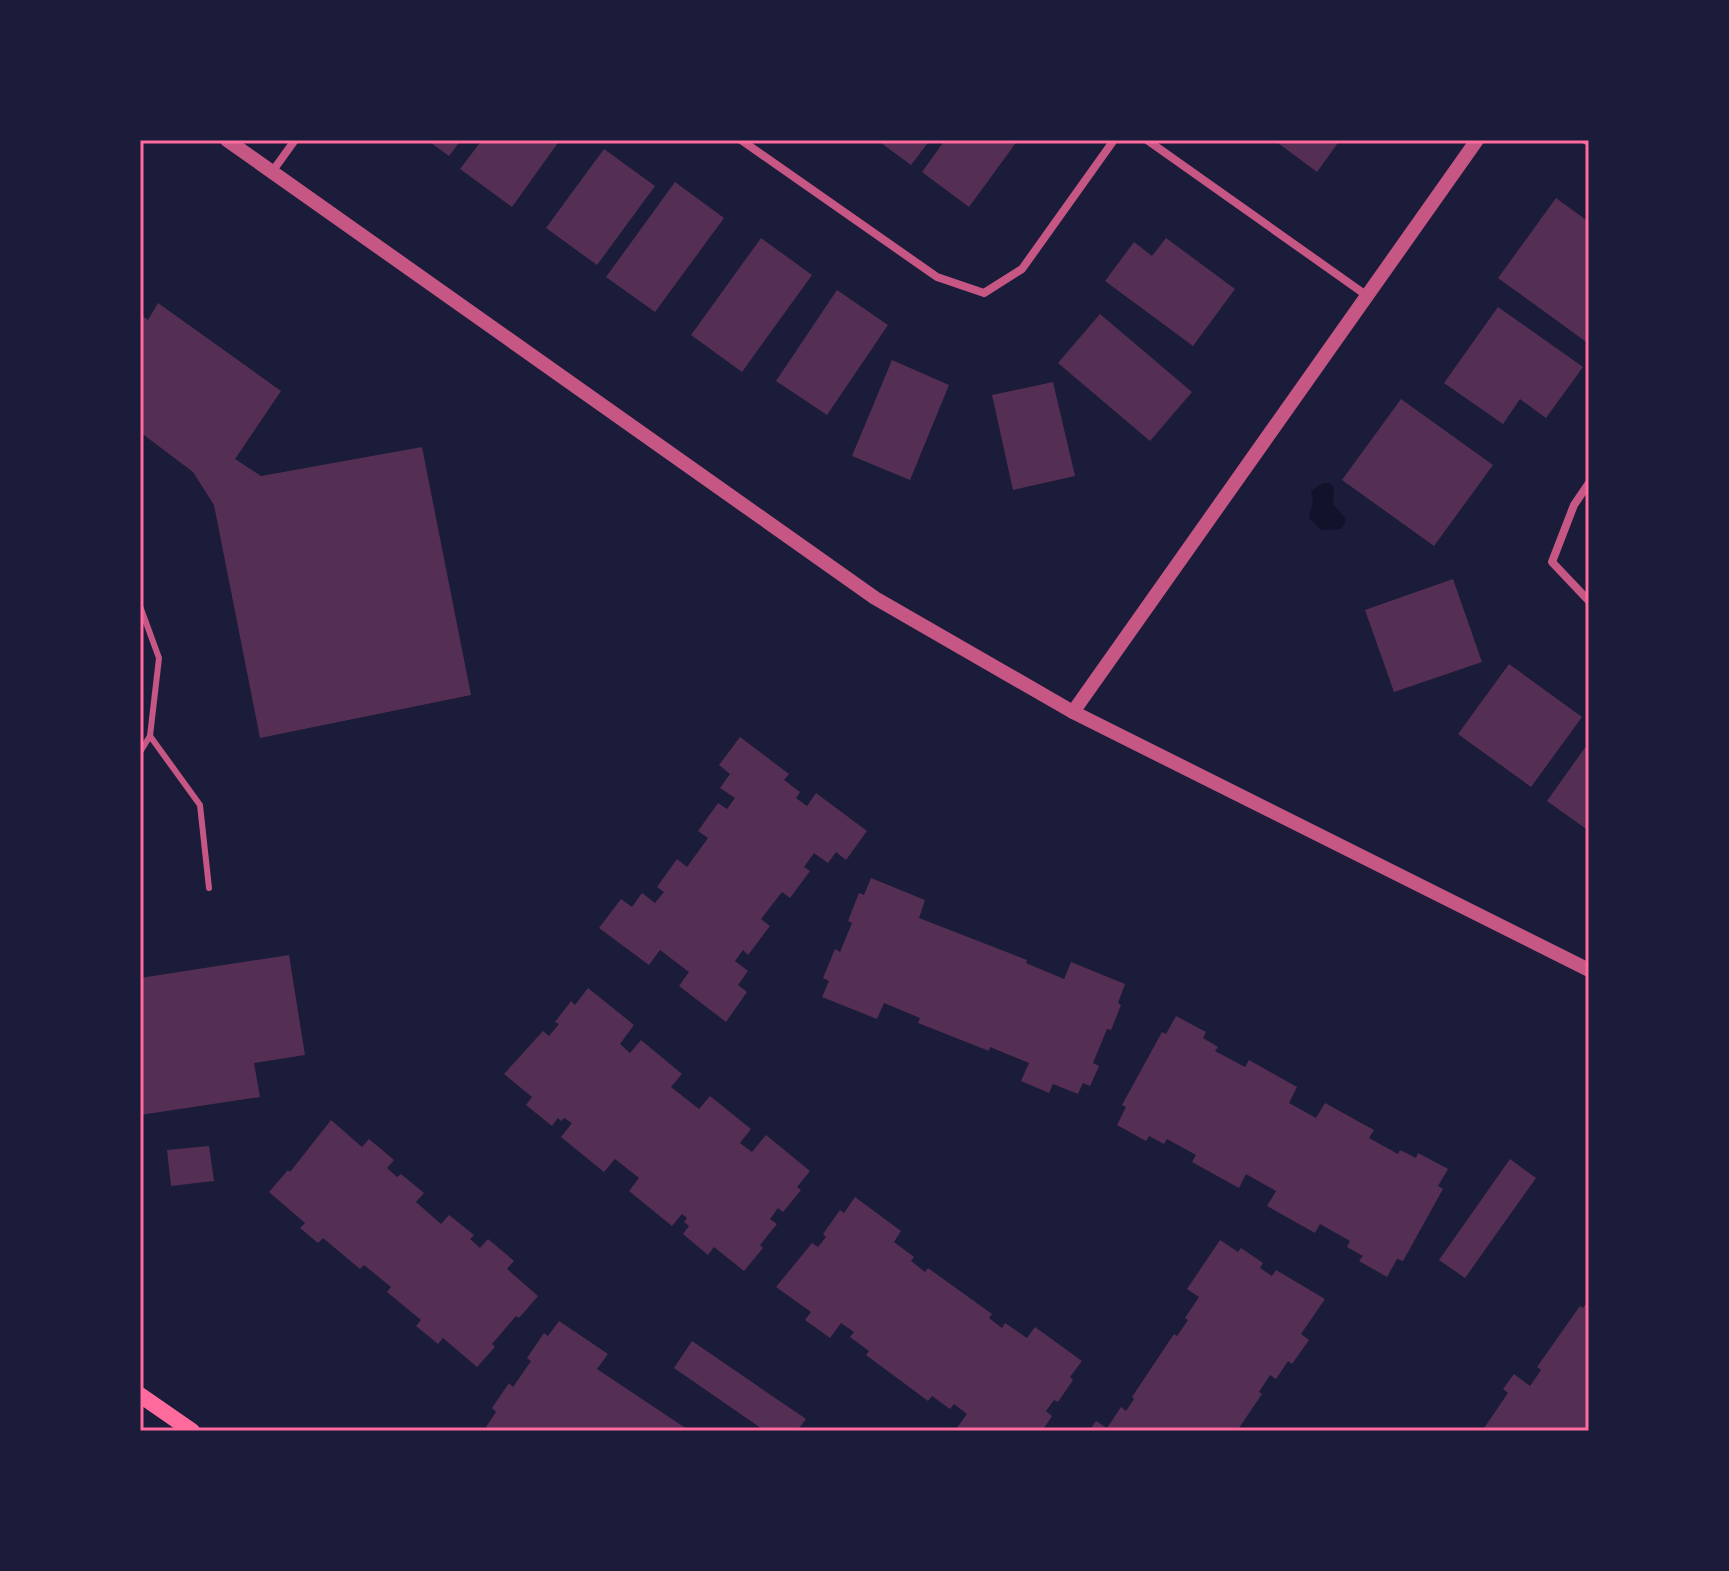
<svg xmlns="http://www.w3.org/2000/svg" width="1729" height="1571" font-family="'Asap Condensed',sans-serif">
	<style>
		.water { fill: #12122b }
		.building { fill: #542f53 }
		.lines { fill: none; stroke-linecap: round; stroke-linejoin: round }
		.service { stroke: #c65784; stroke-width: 6 }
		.minor { stroke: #c65784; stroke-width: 8 }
		.tertiary { stroke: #c65784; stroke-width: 14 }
		.secondary { stroke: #ff6b9d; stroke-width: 16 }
		.neatline { fill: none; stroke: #ff6b9d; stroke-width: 3 }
	</style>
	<rect width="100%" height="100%" fill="#1b1b3a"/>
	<path class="water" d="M 1323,483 L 1329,483 L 1334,487 L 1333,504 L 1345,518 L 1345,523 L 1341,529 L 1321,530 L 1309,518 L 1313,502 L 1311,491 Z"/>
	<g class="building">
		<path d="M 427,140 L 461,140 L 449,156 Z"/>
		<path d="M 482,140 L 560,140 L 512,207 L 460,169 Z"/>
		<path d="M 877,140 L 930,140 L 911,165 Z"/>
		<path d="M 945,140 L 1018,140 L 969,207 L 922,172 Z"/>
		<path d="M 1274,140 L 1340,140 L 1317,172 Z"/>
		<path d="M 604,149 L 655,186 L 597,265 L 546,228 Z"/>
		<path d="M 675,182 L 724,218 L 655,312 L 606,277 Z"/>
		<path d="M 1556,198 L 1589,222 L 1589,344 L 1498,278 Z"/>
		<path d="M 761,238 L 812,275 L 742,372 L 691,335 Z"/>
		<path d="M 1166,238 L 1235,289 L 1193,346 L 1105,281 L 1134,242 L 1152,256 Z"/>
		<path d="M 837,290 L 888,325 L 827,415 L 776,381 Z"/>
		<path d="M 158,303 L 281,391 L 235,459 L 261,476 L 422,447 L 471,695 L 260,738 L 214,505 L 193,472 L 140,432 L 140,314 L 148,320 Z"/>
		<path d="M 1498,307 L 1583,367 L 1546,418 L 1520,399 L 1503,424 L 1444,383 Z"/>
		<path d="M 1100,314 L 1192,392 L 1150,441 L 1058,363 Z"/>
		<path d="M 892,360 L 949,385 L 910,480 L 852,456 Z"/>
		<path d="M 1053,382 L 1075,476 L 1013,490 L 992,395 Z"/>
		<path d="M 1401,399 L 1493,465 L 1434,546 L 1342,480 Z"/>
		<path d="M 1453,579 L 1482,662 L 1394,692 L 1365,610 Z"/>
		<path d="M 1509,664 L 1582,717 L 1531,787 L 1458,734 Z"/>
		<path d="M 740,737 L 789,774 L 784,780 L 800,792 L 796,798 L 807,806 L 816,793 L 867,831 L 846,860 L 836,852 L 828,863 L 814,853 L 804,867 L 810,871 L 790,898 L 782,892 L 761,919 L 770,926 L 748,955 L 743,950 L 735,961 L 748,971 L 738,985 L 747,992 L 726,1022 L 679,986 L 689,972 L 660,950 L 649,965 L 599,928 L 621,899 L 632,907 L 642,893 L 655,903 L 664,892 L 657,887 L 677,859 L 687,867 L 708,838 L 698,831 L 718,803 L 727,809 L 735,798 L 720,788 L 730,774 L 719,765 Z"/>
		<path d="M 1589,742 L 1589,831 L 1547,801 Z"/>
		<path d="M 871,878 L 925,900 L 919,918 L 1027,960 L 1026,963 L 1064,979 L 1071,962 L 1125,984 L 1118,1003 L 1121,1005 L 1111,1030 L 1107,1029 L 1093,1063 L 1099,1066 L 1090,1086 L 1083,1083 L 1078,1094 L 1053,1084 L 1049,1093 L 1021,1081 L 1029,1063 L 990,1047 L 989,1051 L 918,1023 L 920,1018 L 884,1003 L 877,1019 L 822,997 L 829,981 L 823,978 L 835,949 L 840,952 L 852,923 L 848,921 L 859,893 L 864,895 Z"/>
		<path d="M 289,955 L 305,1055 L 254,1063 L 260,1097 L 140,1115 L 140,978 Z"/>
		<path d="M 588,988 L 634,1025 L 620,1044 L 630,1053 L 641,1040 L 682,1074 L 671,1087 L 699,1109 L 710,1096 L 751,1129 L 740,1143 L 752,1152 L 766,1135 L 810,1171 L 797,1187 L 801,1190 L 783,1212 L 778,1208 L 770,1219 L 777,1224 L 760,1245 L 763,1248 L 744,1271 L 714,1247 L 708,1255 L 683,1234 L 689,1226 L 684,1222 L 687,1218 L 682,1214 L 672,1226 L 629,1191 L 639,1178 L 615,1159 L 604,1172 L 561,1137 L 572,1123 L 564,1118 L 561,1121 L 558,1118 L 552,1126 L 526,1105 L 532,1097 L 504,1074 L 543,1031 L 549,1036 L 559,1024 L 555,1022 L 571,1001 L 575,1005 Z"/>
		<path d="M 1176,1016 L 1206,1032 L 1203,1038 L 1218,1047 L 1215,1051 L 1245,1067 L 1249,1060 L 1297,1087 L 1289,1103 L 1316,1118 L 1325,1103 L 1374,1130 L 1369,1138 L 1398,1154 L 1400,1150 L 1416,1158 L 1418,1153 L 1448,1169 L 1438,1186 L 1443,1189 L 1403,1261 L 1397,1259 L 1387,1277 L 1359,1261 L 1363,1256 L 1347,1247 L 1350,1241 L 1320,1224 L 1315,1233 L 1267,1206 L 1276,1191 L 1246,1174 L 1239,1188 L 1192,1162 L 1196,1155 L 1167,1139 L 1164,1144 L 1149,1136 L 1146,1141 L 1117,1125 L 1126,1107 L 1122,1105 L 1162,1032 L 1166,1034 Z"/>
		<path d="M 331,1120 L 362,1147 L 369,1139 L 394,1160 L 387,1168 L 397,1177 L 401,1174 L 424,1193 L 416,1202 L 441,1224 L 449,1215 L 474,1235 L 470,1239 L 480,1248 L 488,1239 L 514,1261 L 507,1269 L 538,1296 L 519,1318 L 516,1316 L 492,1344 L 495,1347 L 477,1367 L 443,1338 L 438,1344 L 416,1326 L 421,1320 L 387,1292 L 391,1287 L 364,1265 L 360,1269 L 323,1238 L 318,1243 L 300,1228 L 305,1223 L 269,1192 L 288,1170 L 290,1172 Z"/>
		<path d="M 209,1146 L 214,1181 L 171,1186 L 167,1150 Z"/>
		<path d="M 1510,1159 L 1536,1178 L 1465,1278 L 1439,1260 Z"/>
		<path d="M 855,1197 L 901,1231 L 894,1242 L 914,1257 L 911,1261 L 925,1272 L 928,1268 L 992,1314 L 989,1318 L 1002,1328 L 1005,1323 L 1027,1338 L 1035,1327 L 1082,1361 L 1070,1377 L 1073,1380 L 1058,1402 L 1054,1400 L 1046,1411 L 1052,1416 L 1042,1431 L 959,1431 L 956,1429 L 967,1414 L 954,1404 L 950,1409 L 932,1396 L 928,1401 L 866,1355 L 869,1351 L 850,1337 L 854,1332 L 841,1323 L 830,1338 L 805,1320 L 811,1312 L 776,1287 L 812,1243 L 818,1247 L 826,1237 L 823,1234 L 840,1210 L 844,1213 Z"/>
		<path d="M 1220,1240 L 1238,1252 L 1241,1248 L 1263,1263 L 1260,1268 L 1272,1276 L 1276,1270 L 1325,1299 L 1301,1334 L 1309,1340 L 1292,1364 L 1288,1361 L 1276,1379 L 1270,1375 L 1259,1392 L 1262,1394 L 1237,1431 L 1089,1431 L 1096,1421 L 1107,1428 L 1121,1407 L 1126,1411 L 1134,1399 L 1132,1397 L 1174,1334 L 1177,1336 L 1188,1320 L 1185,1318 L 1199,1297 L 1187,1289 Z"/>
		<path d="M 1589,1300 L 1589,1431 L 1482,1431 L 1508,1393 L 1503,1389 L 1514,1374 L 1530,1386 L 1541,1370 L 1537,1367 L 1580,1306 L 1583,1308 Z"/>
		<path d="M 559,1321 L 608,1354 L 597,1369 L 690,1431 L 492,1431 L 486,1427 L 496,1412 L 492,1408 L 509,1383 L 513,1387 L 531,1361 L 527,1358 L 544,1333 L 548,1336 Z"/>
		<path d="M 692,1341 L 806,1419 L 797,1431 L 765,1431 L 674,1368 Z"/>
	</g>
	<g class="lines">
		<g class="service">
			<path d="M 140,606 L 159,658 L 150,736 L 140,752"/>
			<path d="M 150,736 L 200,805 L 209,888"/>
		</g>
		<g class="minor">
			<path d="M 741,140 L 937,277 L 984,293 L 1022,269 L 1114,140"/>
			<path d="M 1147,140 L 1366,295"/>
			<path d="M 1585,140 L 1589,142"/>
			<path d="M 272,172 L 295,140"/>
			<path d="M 1589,483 L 1574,505 L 1552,562 L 1589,601"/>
		</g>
		<g class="tertiary">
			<path d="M 227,140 L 875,598 L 1073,712 L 1589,970"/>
			<path d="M 1073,712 L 1477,140"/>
		</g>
		<path class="secondary" d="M 140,1395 L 192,1431"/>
	</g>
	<rect width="1729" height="1571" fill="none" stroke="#1b1b3a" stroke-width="284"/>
	<rect x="142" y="142" width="1445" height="1287" class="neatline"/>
</svg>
